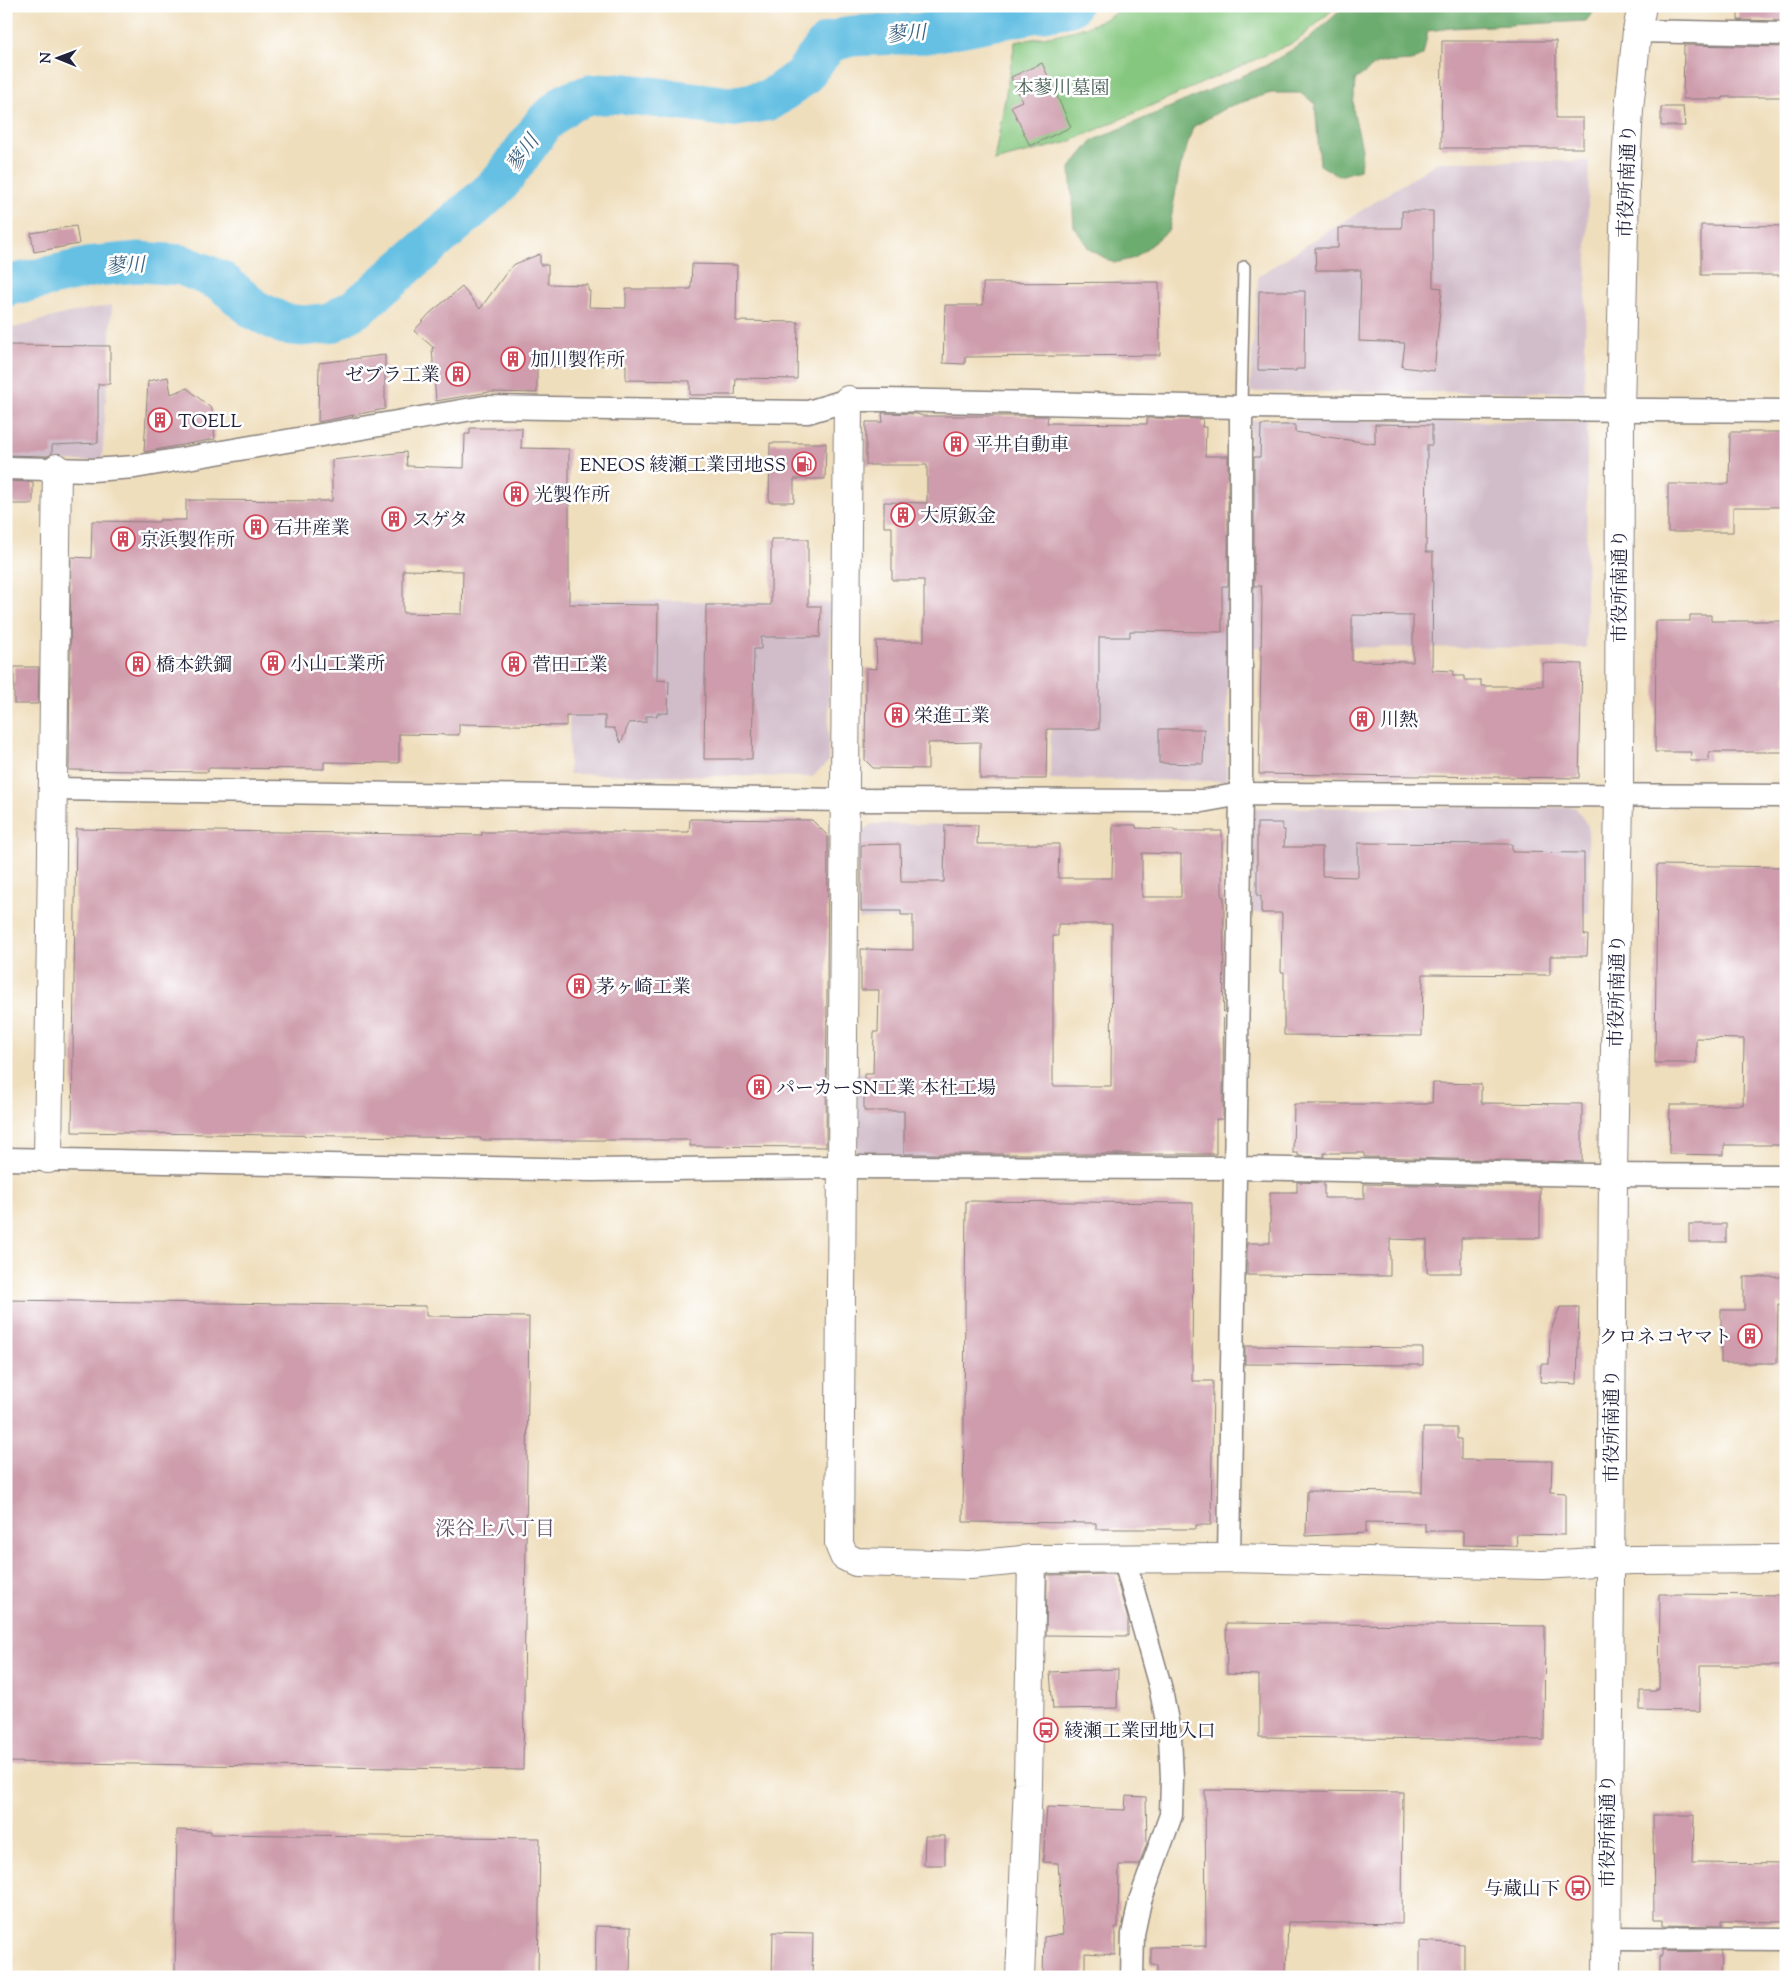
<svg xmlns="http://www.w3.org/2000/svg" width="1792" height="1983" font-family="'Sorts Mill Goudy','Noto Serif JP',serif">
	<style>
		.industrial { fill: #d1bdca }
		.green { fill: #85c77f; stroke: #54745d }
		.forest { fill: #6cac6e; stroke: #476754 }
		.lines { fill: none; stroke-linecap: round; stroke-linejoin: round }
		.river { stroke: #65c0e3; stroke-width: 41 }
		.building { fill: #ce9cac; fill-rule: evenodd }
		.service-casing { stroke: #88807c; stroke-width: 14 }
		.minor-casing { stroke: #88807c; stroke-width: 25 }
		.tertiary-casing { stroke: #88807c; stroke-width: 30 }
		.service { stroke: #fff; stroke-width: 11 }
		.minor { stroke: #fff; stroke-width: 22 }
		.tertiary { stroke: #fff; stroke-width: 28 }
		.labels { text-anchor: middle; stroke-width: 5; stroke-linejoin: round; paint-order: stroke }
		.park-label { font-size: 19px; fill: #455c53; stroke: #fff }
		.street-label { font-size: 19px; fill: #22223b; stroke: #fff }
		.poi-label { font-size: 19px; fill: #22223b; stroke: #fff; text-anchor: start }
		.water-label { font-size: 20px; font-style: italic; fill: #3d617e; stroke: #fff }
		.neighbourhood-label { font-size: 20px; fill: #5e4d63; stroke: #fff }
	</style>
	<rect width="100%" height="100%" fill="#fff"/>
	<filter id="ink" filterUnits="userSpaceOnUse"><feTurbulence type="fractalNoise" baseFrequency=".02" numOctaves="2"/><feDisplacementMap in="SourceGraphic" scale="10" xChannelSelector="R" yChannelSelector="G"/><feConvolveMatrix kernelMatrix="1 2 1 2 8 2 1 2 1" color-interpolation-filters="sRGB"/></filter>
	<filter id="wash" filterUnits="userSpaceOnUse"><feTurbulence type="fractalNoise" baseFrequency=".0096" numOctaves="4" result="noise"/><feDisplacementMap in="SourceGraphic" scale="20" xChannelSelector="R" yChannelSelector="G"/><feGaussianBlur stdDeviation="1.12" result="paint"/><feColorMatrix in="noise" values="0 0 0 0 0 0 0 0 0 0 0 0 0 0 0 0 0 1.4 0 .05"/><feComposite in="paint" operator="in"/></filter>
	<g filter="url(#wash)">
		<rect width="100%" height="100%" fill="#efdebc"/>
		<g class="industrial">
			<path d="M 1589,161 L 1584,392 L 1250,392 L 1258,276 L 1438,162 Z"/>
			<path d="M 112,305 L 102,461 L 6,462 L 6,330 L 64,314 Z"/>
			<path d="M 1250,420 L 1587,422 L 1586,648 L 1251,647 Z"/>
			<path d="M 1054,533 L 1230,536 L 1226,781 L 1050,779 Z"/>
			<path d="M 570,600 L 830,603 L 828,762 L 812,777 L 569,774 Z"/>
			<path d="M 1575,807 L 1588,826 L 1589,913 L 1252,913 L 1251,808 Z"/>
			<path d="M 872,824 L 978,825 L 977,918 L 859,919 L 858,834 Z"/>
			<path d="M 857,1073 L 978,1075 L 982,1155 L 978,1164 L 865,1162 L 857,1152 Z"/>
		</g>
		<path class="green" d="M 1125,6 L 1337,6 L 1297,41 L 1069,142 L 994,161 L 1015,42 C 1052,35 1095,31 1125,6 Z"/>
		<path class="forest" d="M 1345,6 L 1598,6 L 1586,21 L 1451,28 L 1428,31 L 1423,55 L 1412,61 L 1378,63 L 1355,80 L 1353,109 L 1362,149 L 1360,170 L 1339,176 L 1320,165 L 1315,103 L 1300,93 L 1271,93 L 1227,107 L 1193,127 L 1179,172 L 1169,230 L 1135,258 L 1114,263 L 1089,249 L 1074,226 L 1070,168 L 1092,141 L 1265,66 L 1308,40 Z"/>
		<g class="lines">
			<path class="river" d="M 6,286 L 96,266 L 139,262 L 182,265 L 221,281 L 255,310 L 284,324 L 303,326 L 330,323 L 358,307 L 475,206 L 500,183 L 544,123 L 567,103 L 590,95 L 620,93 L 731,107 L 770,100 L 802,77 L 828,43 L 851,36 L 927,33 L 1070,6"/>
		</g>
		<g id="blocks">
			<g class="building">
				<path d="M 1738,6 L 1786,6 L 1786,21 L 1738,20 Z"/>
				<path d="M 1442,41 L 1556,41 L 1556,118 L 1583,118 L 1583,148 L 1441,148 Z"/>
				<path d="M 1684,45 L 1786,47 L 1786,97 L 1723,97 L 1723,99 L 1683,99 Z"/>
				<path d="M 1042,63 L 1071,127 L 1030,146 L 1011,106 L 1022,101 L 1011,77 Z"/>
				<path d="M 1661,107 L 1683,107 L 1685,126 L 1661,126 Z"/>
				<path d="M 1402,211 L 1433,211 L 1433,287 L 1442,288 L 1434,371 L 1402,367 L 1405,343 L 1359,341 L 1361,270 L 1316,270 L 1315,248 L 1338,248 L 1338,228 L 1402,228 Z"/>
				<path d="M 1701,225 L 1786,226 L 1786,275 L 1701,275 Z"/>
				<path d="M 76,226 L 79,244 L 34,252 L 31,233 Z"/>
				<path d="M 540,254 L 540,265 L 548,265 L 548,284 L 588,285 L 588,291 L 590,291 L 589,307 L 626,308 L 626,289 L 691,289 L 692,264 L 737,265 L 736,321 L 798,322 L 797,379 L 736,378 L 735,395 L 690,395 L 690,381 L 626,380 L 626,365 L 537,367 L 537,393 L 489,392 L 436,401 L 432,348 L 434,348 L 414,331 L 430,313 L 462,287 L 480,309 L 509,269 L 515,264 Z"/>
				<path d="M 1159,282 L 1160,355 L 965,357 L 965,364 L 943,363 L 945,305 L 983,305 L 983,283 Z"/>
				<path d="M 1259,291 L 1305,291 L 1304,369 L 1296,369 L 1296,371 L 1258,370 Z"/>
				<path d="M 6,345 L 110,346 L 110,384 L 98,384 L 98,443 L 52,445 L 52,454 L 48,456 L 6,455 Z"/>
				<path d="M 385,355 L 385,409 L 318,422 L 319,363 Z"/>
				<path d="M 168,377 L 171,394 L 187,388 L 212,409 L 215,439 L 144,452 L 148,381 Z"/>
				<path d="M 882,413 L 917,414 L 923,416 L 1048,416 L 1047,423 L 1147,424 L 1147,418 L 1203,419 L 1202,427 L 1206,427 L 1205,456 L 1228,456 L 1228,586 L 1222,586 L 1222,632 L 1130,631 L 1130,637 L 1099,637 L 1099,729 L 1047,729 L 1046,779 L 980,779 L 980,742 L 928,743 L 928,769 L 873,768 L 865,760 L 866,668 L 877,669 L 876,641 L 924,641 L 924,580 L 892,580 L 892,527 L 884,527 L 884,502 L 927,503 L 927,465 L 866,465 L 866,422 L 883,422 Z"/>
				<path d="M 1375,424 L 1432,425 L 1432,445 L 1427,445 L 1426,552 L 1433,552 L 1432,670 L 1454,671 L 1453,676 L 1464,676 L 1464,680 L 1481,680 L 1481,686 L 1543,686 L 1543,663 L 1582,664 L 1579,778 L 1259,774 L 1262,599 L 1261,586 L 1254,586 L 1254,457 L 1260,457 L 1261,425 L 1295,425 L 1295,432 L 1375,444 ZM 1352,615 L 1413,616 L 1413,662 L 1352,661 Z"/>
				<path d="M 470,428 L 522,428 L 521,448 L 569,449 L 569,604 L 658,605 L 657,680 L 669,681 L 668,713 L 657,713 L 657,716 L 646,716 L 646,722 L 629,723 L 621,743 L 614,728 L 605,728 L 605,716 L 566,716 L 566,726 L 459,724 L 459,735 L 399,734 L 399,763 L 324,762 L 324,769 L 208,768 L 208,772 L 69,770 L 71,557 L 91,558 L 92,521 L 159,522 L 159,520 L 186,520 L 186,500 L 332,501 L 332,460 L 406,452 L 407,466 L 464,468 L 465,434 L 470,434 ZM 403,570 L 463,571 L 462,614 L 403,613 Z"/>
				<path d="M 1730,432 L 1786,432 L 1786,507 L 1733,507 L 1733,532 L 1668,532 L 1668,484 L 1729,484 Z"/>
				<path d="M 770,443 L 826,443 L 825,479 L 794,479 L 794,502 L 769,502 Z"/>
				<path d="M 6,481 L 33,482 L 33,504 L 6,504 Z"/>
				<path d="M 771,539 L 808,539 L 808,606 L 821,606 L 820,637 L 761,637 L 761,649 L 754,649 L 752,759 L 704,759 L 706,605 L 771,605 Z"/>
				<path d="M 1690,615 L 1711,615 L 1711,621 L 1786,621 L 1786,752 L 1709,752 L 1709,761 L 1690,761 L 1691,752 L 1655,752 L 1656,621 L 1690,621 Z"/>
				<path d="M 14,667 L 39,667 L 38,704 L 14,704 Z"/>
				<path d="M 1159,729 L 1204,729 L 1203,764 L 1159,763 Z"/>
				<path d="M 690,819 L 812,820 L 828,836 L 826,1147 L 690,1146 L 690,1140 L 481,1140 L 481,1138 L 72,1132 L 76,829 L 482,835 L 482,832 L 689,832 Z"/>
				<path d="M 1257,823 L 1282,823 L 1282,830 L 1285,830 L 1284,847 L 1322,847 L 1322,876 L 1358,877 L 1358,843 L 1512,844 L 1512,852 L 1584,853 L 1584,935 L 1588,935 L 1587,956 L 1550,956 L 1550,975 L 1423,974 L 1422,1036 L 1284,1035 L 1284,972 L 1281,972 L 1282,913 L 1261,913 L 1261,896 L 1257,896 Z"/>
				<path d="M 945,825 L 978,825 L 977,844 L 1059,844 L 1058,878 L 1112,878 L 1113,825 L 1136,825 L 1136,828 L 1174,829 L 1174,831 L 1222,831 L 1222,897 L 1224,897 L 1223,1119 L 1216,1119 L 1216,1154 L 904,1154 L 904,1111 L 864,1111 L 864,1074 L 873,1074 L 874,1032 L 878,1032 L 879,990 L 861,990 L 861,949 L 913,950 L 913,915 L 901,915 L 901,911 L 861,911 L 861,845 L 900,844 L 901,882 L 944,882 ZM 1142,853 L 1181,854 L 1181,897 L 1142,897 ZM 1058,924 L 1112,924 L 1111,1086 L 1053,1086 L 1053,936 L 1058,936 Z"/>
				<path d="M 1657,865 L 1786,867 L 1786,1145 L 1724,1145 L 1724,1155 L 1669,1154 L 1670,1105 L 1743,1105 L 1744,1039 L 1696,1038 L 1696,1063 L 1655,1063 Z"/>
				<path d="M 1433,1083 L 1481,1084 L 1481,1103 L 1582,1104 L 1582,1162 L 1364,1157 L 1364,1153 L 1324,1153 L 1324,1157 L 1298,1156 L 1298,1153 L 1293,1153 L 1294,1104 L 1428,1104 L 1428,1103 L 1432,1103 Z"/>
				<path d="M 1297,1182 L 1324,1183 L 1324,1198 L 1364,1198 L 1364,1184 L 1540,1187 L 1540,1238 L 1461,1238 L 1461,1273 L 1427,1273 L 1427,1240 L 1390,1239 L 1390,1276 L 1247,1275 L 1247,1243 L 1270,1243 L 1270,1192 L 1297,1192 Z"/>
				<path d="M 966,1201 L 1193,1203 L 1192,1381 L 1213,1381 L 1211,1525 L 1196,1525 L 1196,1529 L 1096,1529 L 1096,1523 L 963,1522 Z"/>
				<rect x="1689" y="1224" width="37" height="18"/>
				<path d="M 1744,1277 L 1786,1277 L 1786,1305 L 1778,1304 L 1777,1363 L 1721,1363 L 1721,1310 L 1744,1310 Z"/>
				<path d="M 6,1300 L 426,1306 L 426,1316 L 529,1317 L 523,1770 L 6,1762 Z"/>
				<path d="M 1560,1307 L 1579,1307 L 1577,1384 L 1540,1382 L 1541,1364 L 1549,1364 L 1550,1333 Z"/>
				<path d="M 1245,1346 L 1423,1348 L 1423,1365 L 1245,1364 Z"/>
				<path d="M 1423,1428 L 1457,1428 L 1457,1439 L 1461,1439 L 1461,1460 L 1552,1461 L 1551,1492 L 1565,1493 L 1565,1535 L 1516,1534 L 1517,1546 L 1463,1545 L 1463,1531 L 1425,1531 L 1425,1523 L 1366,1522 L 1366,1533 L 1306,1536 L 1307,1491 L 1422,1492 Z"/>
				<path d="M 1115,1574 L 1128,1619 L 1128,1636 L 1046,1635 L 1047,1575 Z"/>
				<path d="M 1660,1594 L 1786,1595 L 1786,1666 L 1700,1666 L 1700,1711 L 1640,1710 L 1640,1691 L 1656,1691 L 1656,1689 L 1659,1689 Z"/>
				<path d="M 1226,1623 L 1545,1626 L 1544,1740 L 1259,1737 L 1259,1675 L 1227,1674 Z"/>
				<path d="M 1118,1669 L 1117,1708 L 1053,1709 L 1050,1672 Z"/>
				<path d="M 1205,1790 L 1403,1792 L 1402,1924 L 1288,1922 L 1286,1973 L 1254,1975 L 1254,1977 L 1157,1977 L 1157,1965 L 1151,1965 L 1151,1947 L 1206,1946 Z"/>
				<path d="M 1126,1796 L 1146,1797 L 1147,1843 L 1139,1865 L 1119,1865 L 1118,1927 L 1115,1927 L 1115,1955 L 1085,1953 L 1085,1977 L 1043,1977 L 1044,1937 L 1063,1934 L 1058,1863 L 1043,1862 L 1047,1807 L 1125,1810 Z"/>
				<path d="M 1653,1815 L 1694,1815 L 1693,1863 L 1786,1864 L 1786,1922 L 1721,1921 L 1721,1926 L 1663,1925 L 1663,1919 L 1654,1919 Z"/>
				<path d="M 177,1830 L 211,1831 L 211,1834 L 540,1838 L 538,1977 L 175,1977 Z"/>
				<path d="M 925,1836 L 945,1836 L 945,1865 L 924,1865 Z"/>
				<path d="M 596,1926 L 631,1927 L 630,1977 L 595,1977 Z"/>
				<path d="M 773,1932 L 813,1933 L 812,1977 L 772,1977 Z"/>
				<path d="M 1420,1941 L 1464,1944 L 1464,1977 L 1420,1977 Z"/>
				<path d="M 1662,1951 L 1721,1952 L 1720,1977 L 1659,1977 L 1659,1957 L 1662,1957 Z"/>
			</g>
		</g>
	</g>
	<g filter="url(#ink)">
		<use href="#blocks" fill-opacity="0" stroke="#88807c" stroke-width="1"/>
		<g class="lines">
			<g class="service-casing">
				<path id="service" d="M 1241,407 L 1244,267"/>
			</g>
			<g class="minor-casing">
				<g id="minor">
					<path d="M 1637,31 L 1786,34"/>
					<path d="M 6,468 L 92,470 L 135,467 L 484,407 L 808,412 L 848,400 L 884,400 L 1241,407 L 1786,411"/>
					<path d="M 53,789 L 845,800 L 1202,801 L 1241,794 L 1786,796"/>
					<path d="M 6,1159 L 591,1170 L 842,1167 L 1236,1168 L 1592,1175 L 1786,1176"/>
					<path d="M 1124,1558 L 1160,1686 L 1170,1736 L 1172,1778 L 1171,1815 L 1140,1901 L 1133,1934 L 1132,1977"/>
					<path d="M 1229,1558 L 1241,794 L 1241,407"/>
					<path d="M 1607,1938 L 1786,1939"/>
				</g>
			</g>
			<g class="tertiary-casing">
				<g id="tertiary">
					<path d="M 848,400 L 839,1544 L 844,1556 L 856,1562 L 970,1565 L 1032,1559 L 1229,1558 L 1542,1565 L 1632,1560 L 1786,1559"/>
					<path d="M 48,1159 L 57,468"/>
					<path d="M 1020,1977 L 1028,1783 L 1032,1559"/>
					<path d="M 1607,1977 L 1613,1175 L 1619,795 L 1620,410 L 1625,184 L 1629,109 L 1637,31 L 1642,6"/>
				</g>
			</g>
			<use href="#service" class="service"/>
			<use href="#minor" class="minor"/>
			<use href="#tertiary" class="tertiary"/>
		</g>
	</g>
	<defs>
		<g id="building-ring" transform="scale(1.25)"><circle r="9.5" fill="#fff" stroke="#d1495b" stroke-width="1.5"/><path d="M-4-6H4V6H1V3H-1V6H-4ZM-2.5-4.3h1.7v1.8h-1.7ZM.8-4.3h1.7v1.8H.8ZM-2.5-1h1.7V.8h-1.7ZM.8-1h1.7V.8H.8Z" fill="#d1495b"/></g>
		<g id="fuel-ring" transform="scale(1.25)"><circle r="9.5" fill="#fff" stroke="#d1495b" stroke-width="1.5"/><path d="M-5.5-6h7V0h2V4h1.3V-2.5L3-4.5l.8-.8L6-3V5H2.5V1h-1V6h-7ZM-4.2-4.7v3.2H.2V-4.7Z" fill="#d1495b"/></g>
		<g id="bus-ring" transform="scale(1.25)"><circle r="9.5" fill="#fff" stroke="#d1495b" stroke-width="1.5"/><path d="M-5-6H5V4H4V6H2V4H-2V6H-4V4H-5ZM-3.5-4V0h7V-4ZM-3.5 1.2v1.5H-2V1.2ZM2 1.2v1.5H3.5V1.2Z" fill="#d1495b"/></g>
	</defs>
	<g fill-rule="evenodd">
		<use href="#building-ring" x="513" y="359"/>
		<use href="#building-ring" x="458" y="374"/>
		<use href="#building-ring" x="160" y="420"/>
		<use href="#building-ring" x="956" y="444"/>
		<use href="#fuel-ring" x="804" y="464"/>
		<use href="#building-ring" x="516" y="494"/>
		<use href="#building-ring" x="903" y="515"/>
		<use href="#building-ring" x="394" y="519"/>
		<use href="#building-ring" x="256" y="527"/>
		<use href="#building-ring" x="123" y="539"/>
		<use href="#building-ring" x="273" y="663"/>
		<use href="#building-ring" x="138" y="664"/>
		<use href="#building-ring" x="514" y="664"/>
		<use href="#building-ring" x="897" y="715"/>
		<use href="#building-ring" x="1362" y="719"/>
		<use href="#building-ring" x="579" y="986"/>
		<use href="#building-ring" x="759" y="1087"/>
		<use href="#building-ring" x="1750" y="1336"/>
		<use href="#bus-ring" x="1046" y="1730"/>
		<use href="#bus-ring" x="1578" y="1888"/>
	</g>
	<g class="labels">
		<g class="park-label">
			<text x="1062" y="94">本蓼川墓園</text>
		</g>
		<g class="street-label">
			<text transform="translate(1626 181) rotate(-88)" y="7">市役所南通り</text>
			<text transform="translate(1619 586) rotate(-90)" y="7">市役所南通り</text>
			<text transform="translate(1616 991) rotate(-89)" y="7">市役所南通り</text>
			<text transform="translate(1611 1426) rotate(-90)" y="7">市役所南通り</text>
			<text transform="translate(1607 1831) rotate(-90)" y="7">市役所南通り</text>
		</g>
		<g class="poi-label">
			<text x="530" y="366">加川製作所</text>
			<text x="440" y="381" text-anchor="end">ゼブラ工業</text>
			<text x="178" y="427">TOELL</text>
			<text x="974" y="451">平井自動車</text>
			<text x="786" y="471" text-anchor="end">ENEOS 綾瀬工業団地SS</text>
			<text x="534" y="501">光製作所</text>
			<text x="920" y="522">大原鈑金</text>
			<text x="412" y="526">スゲタ</text>
			<text x="274" y="534">石井産業</text>
			<text x="140" y="546">京浜製作所</text>
			<text x="290" y="670">小山工業所</text>
			<text x="156" y="671">橋本鉄鋼</text>
			<text x="532" y="671">菅田工業</text>
			<text x="914" y="722">栄進工業</text>
			<text x="1380" y="726">川熱</text>
			<text x="596" y="993">茅ヶ崎工業</text>
			<text x="776" y="1094">パーカーSN工業 本社工場</text>
			<text x="1732" y="1343" text-anchor="end">クロネコヤマト</text>
			<text x="1064" y="1737">綾瀬工業団地入口</text>
			<text x="1560" y="1895" text-anchor="end">与蔵山下</text>
		</g>
		<g class="water-label">
			<text transform="translate(906 33) rotate(-4)" y="7">蓼川</text>
			<text transform="translate(522 153) rotate(-54)" y="7">蓼川</text>
			<text transform="translate(125 265) rotate(-3)" y="7">蓼川</text>
		</g>
		<g class="neighbourhood-label">
			<text x="495" y="1535">深谷上八丁目</text>
		</g>
	</g>
	<rect width="1792" height="1983" fill="none" stroke="#fff" stroke-width="25"/>
	<g transform="translate(58 58) rotate(271)" stroke="#ffffff" stroke-width="4" paint-order="stroke">
	<path d="M0-4L9 19L0 12L-9 19Z" fill="#22223b"/>
	<text y="-8" font-size="14" font-weight="bold" text-anchor="middle" fill="#22223b">N</text>
	</g>
</svg>
